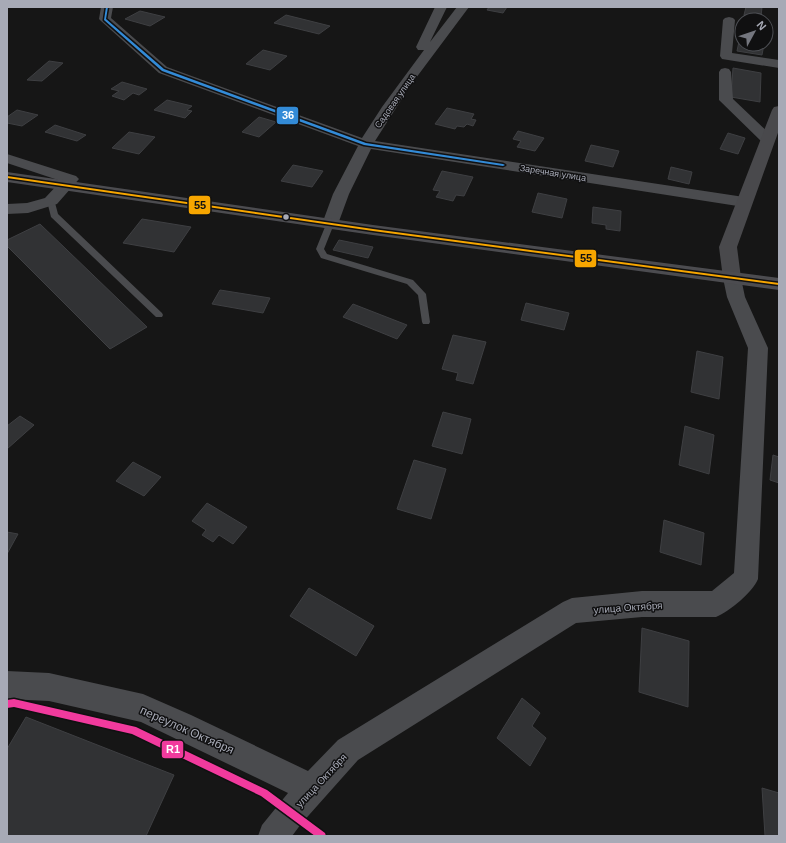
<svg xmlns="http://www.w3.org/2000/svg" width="786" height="843" font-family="Helvetica,sans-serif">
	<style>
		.building { fill: #313234; stroke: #3e3f42 }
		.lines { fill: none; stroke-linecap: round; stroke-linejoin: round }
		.lane { fill: #4a4b4e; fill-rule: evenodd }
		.street { fill: #4a4b4e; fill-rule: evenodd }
		.secondary { fill: #49494c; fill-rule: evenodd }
		.primary { fill: #4c4c50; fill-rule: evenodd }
		.bus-1-casing { stroke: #101011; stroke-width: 3 }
		.bus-2-casing { stroke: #101011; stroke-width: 3 }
		.bus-1 { fill: #f7a600; fill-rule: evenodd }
		.bus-2 { fill: #338bd7; fill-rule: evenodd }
		.rail-1-casing { stroke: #101011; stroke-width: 3 }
		.rail-1 { fill: #f13a9d; fill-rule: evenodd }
		.bus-dot { fill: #a7aab6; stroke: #101011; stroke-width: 1.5 }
		.labels { text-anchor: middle; stroke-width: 3; stroke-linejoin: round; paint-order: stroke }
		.far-street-label { font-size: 9px; fill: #a7aab6; stroke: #101011 }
		.street-label { font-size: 10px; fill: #a7aab6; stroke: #101011 }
		.near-street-label { font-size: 12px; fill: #a7aab6; stroke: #101011 }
		.line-badge { stroke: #101011; stroke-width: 1.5 }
		.badge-label { font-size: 11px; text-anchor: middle; font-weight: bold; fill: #fff }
		.pale-badge-label { font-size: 11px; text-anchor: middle; font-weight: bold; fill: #111 }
	</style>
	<rect width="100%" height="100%" fill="#161616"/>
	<g class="building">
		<path d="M 489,7 L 507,7 L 503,13 L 487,10 Z"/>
		<path d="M 746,7 L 762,7 L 761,17 L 744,15 Z"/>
		<path d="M 140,11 L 165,17 L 150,26 L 125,19 Z"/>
		<path d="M 286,15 L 330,26 L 319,34 L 274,23 Z"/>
		<path d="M 742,27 L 742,44 L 764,44 L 762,55 L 737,51 Z"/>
		<path d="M 263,50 L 287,56 L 270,70 L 246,64 Z"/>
		<path d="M 49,61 L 63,63 L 42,81 L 27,80 Z"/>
		<path d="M 733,68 L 761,73 L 760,102 L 731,97 Z"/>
		<path d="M 122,82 L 147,89 L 139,95 L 133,93 L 124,100 L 112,96 L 119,91 L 111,89 Z"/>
		<path d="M 167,100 L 192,106 L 187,110 L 192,111 L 185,118 L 154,110 Z"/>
		<path d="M 447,108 L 474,114 L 471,119 L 476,120 L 473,126 L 467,124 L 464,127 L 457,126 L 455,129 L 435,124 Z"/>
		<path d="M 17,110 L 38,115 L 22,126 L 7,123 L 7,117 Z"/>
		<path d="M 259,117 L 276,122 L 259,137 L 242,132 Z"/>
		<path d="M 55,125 L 86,135 L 77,141 L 45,132 Z"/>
		<path d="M 518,131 L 544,138 L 535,151 L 517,147 L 521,141 L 513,139 Z"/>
		<path d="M 129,132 L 155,137 L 139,154 L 112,148 Z"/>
		<path d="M 728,133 L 745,138 L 738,154 L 720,149 Z"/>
		<path d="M 591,145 L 619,151 L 613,167 L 585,161 Z"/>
		<path d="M 293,165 L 323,171 L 312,187 L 281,181 Z"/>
		<path d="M 671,167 L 692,172 L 689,184 L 668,179 Z"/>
		<path d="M 442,171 L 473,177 L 464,196 L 456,195 L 453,201 L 436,197 L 440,191 L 433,190 Z"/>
		<path d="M 538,193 L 567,199 L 562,218 L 532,212 Z"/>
		<path d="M 593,207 L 621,211 L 620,231 L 606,229 L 606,225 L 592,223 Z"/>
		<path d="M 142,219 L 191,227 L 174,252 L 123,243 Z"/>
		<path d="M 40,224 L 147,327 L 110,349 L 7,246 L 7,240 Z"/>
		<path d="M 339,240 L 373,247 L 368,258 L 333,250 Z"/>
		<path d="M 220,290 L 270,298 L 263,313 L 212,304 Z"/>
		<path d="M 526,303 L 569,313 L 564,330 L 521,320 Z"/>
		<path d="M 353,304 L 407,325 L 397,339 L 343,317 Z"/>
		<path d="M 453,335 L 486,342 L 473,384 L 456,380 L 458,373 L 442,369 Z"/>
		<path d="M 697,351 L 723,357 L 719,399 L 691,392 Z"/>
		<path d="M 443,412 L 471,419 L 462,454 L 432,446 Z"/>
		<path d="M 20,416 L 34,425 L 7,449 L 7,426 Z"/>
		<path d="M 685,426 L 714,435 L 709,474 L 679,465 Z"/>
		<path d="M 773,455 L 779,457 L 779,483 L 770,480 Z"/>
		<path d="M 414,460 L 446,469 L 431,519 L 397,509 Z"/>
		<path d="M 133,462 L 161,477 L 144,496 L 116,481 Z"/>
		<path d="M 207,503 L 247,527 L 233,544 L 219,535 L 213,542 L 202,535 L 206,530 L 192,521 Z"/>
		<path d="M 664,520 L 704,533 L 701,565 L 660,552 Z"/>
		<path d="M 7,532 L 18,534 L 7,554 Z"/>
		<path d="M 309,588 L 374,626 L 356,656 L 290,616 Z"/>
		<path d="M 642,628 L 689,641 L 688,707 L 639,692 Z"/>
		<path d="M 522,698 L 540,713 L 532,726 L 546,738 L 530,766 L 497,738 Z"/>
		<path d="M 26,717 L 174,775 L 146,836 L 7,836 L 7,749 Z"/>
		<path d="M 762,788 L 779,793 L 779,836 L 765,836 Z"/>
	</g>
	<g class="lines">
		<g class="lane">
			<path d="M 48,199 L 54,199 L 58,214 L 162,313 L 163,315 L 162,317 L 156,317 L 51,217 L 47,201 Z"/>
			<path d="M 327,222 L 330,222 L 334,224 L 324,249 L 327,254 L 413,280 L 426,294 L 430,322 L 429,324 L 423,324 L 422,322 L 418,295 L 407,284 L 321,258 L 316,249 Z"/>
		</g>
		<g class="street">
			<path d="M 101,7 L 113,7 L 111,18 L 167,67 L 362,138 L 382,107 L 424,50 L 418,50 L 416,47 L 435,7 L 447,7 L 430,42 L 457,7 L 469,7 L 410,86 L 375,141 L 744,197 L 750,199 L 752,202 L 750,205 L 744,207 L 371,149 L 349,194 L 338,224 L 336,228 L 330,229 L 324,228 L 322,224 L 333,194 L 358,146 L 159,73 L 101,21 L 99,19 Z"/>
			<path d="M 729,17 L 733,18 L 735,20 L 732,53 L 779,60 L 779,68 L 722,59 L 720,56 L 723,20 L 725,18 Z"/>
			<path d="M 725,68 L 729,69 L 731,72 L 733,99 L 772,136 L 774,139 L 772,142 L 767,143 L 762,142 L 719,100 L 719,72 L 721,69 Z"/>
			<path d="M 7,154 L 76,176 L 79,179 L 57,204 L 28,213 L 7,214 L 7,204 L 27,203 L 45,198 L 61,181 L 7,163 Z"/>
			<path d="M 732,272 L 738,274 L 741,278 L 745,297 L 768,348 L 758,579 C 752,593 730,611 716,617 L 642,617 L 576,623 L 358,760 L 301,824 L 292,836 L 258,836 L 262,825 L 288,793 L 141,722 L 49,701 L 7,699 L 7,671 L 49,673 L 143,694 L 191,715 L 308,771 L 338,740 L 563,602 L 572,598 L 642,591 L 712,591 L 734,573 L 748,348 L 727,297 L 723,278 L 726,274 Z"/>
		</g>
		<path class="secondary" d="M 779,106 L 779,130 L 737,247 L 741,278 L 739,282 L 732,284 L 725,282 L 723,278 L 719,247 L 772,110 L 774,107 Z"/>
		<path class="primary" d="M 7,172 L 373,225 L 779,278 L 779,290 L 373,235 L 7,182 Z"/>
		<g class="bus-1-casing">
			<path id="bus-1" d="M 7,176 L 373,229 L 779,283 L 779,285 L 373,231 L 7,178 Z"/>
		</g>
		<g class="bus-2-casing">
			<path id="bus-2" d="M 106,7 L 108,7 L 106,19 L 164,69 L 366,143 L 503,164 L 505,165 L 503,166 L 364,145 L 162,71 L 104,20 Z"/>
		</g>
		<use href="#bus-1" class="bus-1"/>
		<use href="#bus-2" class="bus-2"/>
		<g class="rail-1-casing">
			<path id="rail-1" d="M 14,699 L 136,727 L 267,790 L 325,833 L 326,836 L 315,836 L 261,796 L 132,734 L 14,707 L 7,708 L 7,700 Z"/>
		</g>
		<use href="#rail-1" class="rail-1"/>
	</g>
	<circle class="bus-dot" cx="286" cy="217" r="3.5"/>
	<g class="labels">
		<g class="far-street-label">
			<text transform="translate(395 101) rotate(-55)" y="3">Садовая улица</text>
			<text transform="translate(553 173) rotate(9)" y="3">Заречная улица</text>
		</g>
		<g class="street-label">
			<text transform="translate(628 607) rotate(-4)" y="4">улица Октября</text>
			<text transform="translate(321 780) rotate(-47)" y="4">улица Октября</text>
		</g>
		<g class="near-street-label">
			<text transform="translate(187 730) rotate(24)" y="4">переулок Октября</text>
		</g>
	</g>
	<g class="line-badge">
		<rect x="276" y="106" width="23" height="19" rx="4" fill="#338bd7"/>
		<rect x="188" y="195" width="23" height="20" rx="4" fill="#f7a600"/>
		<rect x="574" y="249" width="23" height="19" rx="4" fill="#f7a600"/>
		<rect x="161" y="740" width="23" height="19" rx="4" fill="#f13a9d"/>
	</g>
	<g class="badge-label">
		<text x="288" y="119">36</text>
		<text x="173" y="753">R1</text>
	</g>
	<g class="pale-badge-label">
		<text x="200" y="209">55</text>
		<text x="586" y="262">55</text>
	</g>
	<rect width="786" height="843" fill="none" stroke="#a7aab6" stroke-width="16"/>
	<g transform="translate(754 32) rotate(50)"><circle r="19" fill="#101011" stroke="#4c4e53"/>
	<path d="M0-3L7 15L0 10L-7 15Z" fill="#74767e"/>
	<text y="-6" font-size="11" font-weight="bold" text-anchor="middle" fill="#a7aab6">N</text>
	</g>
</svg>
